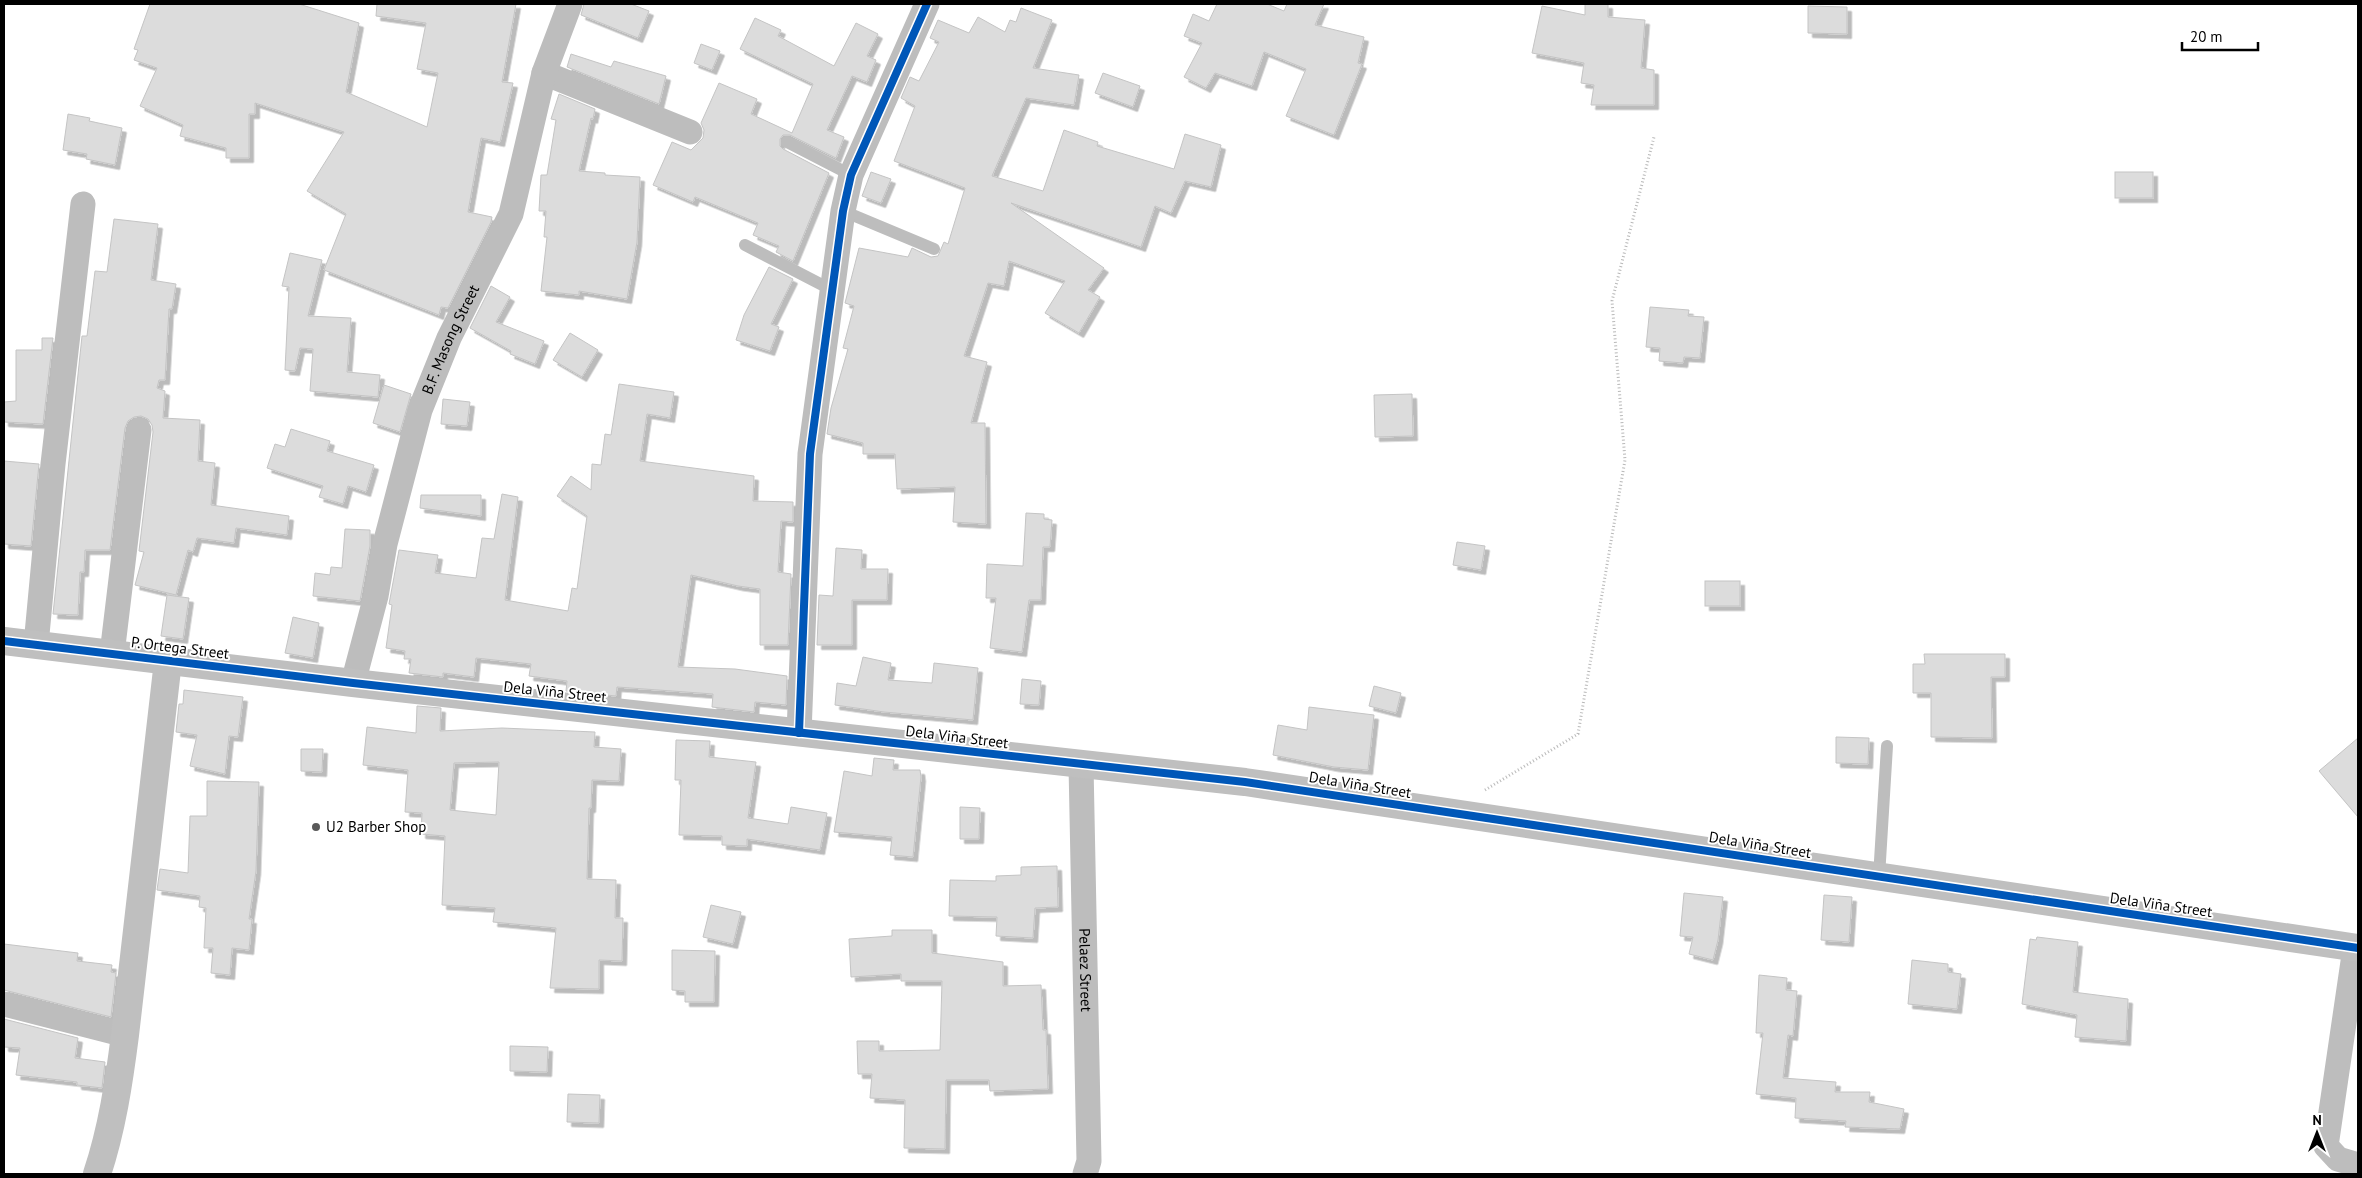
<svg xmlns="http://www.w3.org/2000/svg" width="2362" height="1178" font-family="'PT Sans',sans-serif">
	<style>
		.building { fill: #dcdcdc; stroke: #c4c4c4; fill-rule: evenodd; filter: url(#shadow) }
		.lines { fill: none; stroke-linecap: round; stroke-linejoin: round }
		.path { stroke: #b8b8b8; stroke-width: 3; stroke-dasharray: 1 2.5; stroke-linecap: butt }
		.lane { stroke: #bdbdbd; stroke-width: 12 }
		.street { stroke: #bdbdbd; stroke-width: 25 }
		.secondary { stroke: #bfbfbf; stroke-width: 28 }
		.cycleway-casing { stroke: #fff; stroke-width: 11 }
		.cycleway { stroke: #0057b8; stroke-width: 8 }
		.poi-dot { fill: #595959; stroke: #fff; stroke-width: 2 }
		.labels { text-anchor: middle; stroke-width: 4; stroke-linejoin: round; paint-order: stroke }
		.street-label { font-size: 15px; fill: #000; stroke: #fff }
		.poi-label { font-size: 15px; fill: #000; stroke: #fff; text-anchor: start }
	</style>
	<defs>
		<filter id="shadow"><feDropShadow dx="4.5" dy="4.5" stdDeviation="0" flood-color="#0004"/></filter>
	</defs>
	<rect width="100%" height="100%" fill="#fff"/>
	<g class="building">
		<path d="M 150,4 L 299,4 L 359,23 L 346,92 L 427,127 L 438,73 L 417,69 L 426,23 L 376,16 L 377,4 L 516,4 L 502,82 L 513,83 L 500,142 L 481,138 L 468,212 L 492,217 L 491,222 L 448,308 L 441,307 L 439,315 L 324,270 L 346,214 L 307,191 L 344,132 L 255,103 L 255,114 L 249,114 L 249,158 L 226,158 L 226,148 L 180,136 L 183,125 L 140,106 L 157,68 L 134,60 L 138,50 L 134,49 Z"/>
		<path d="M 584,4 L 631,4 L 649,11 L 638,38 L 581,15 Z"/>
		<path d="M 1217,4 L 1267,4 L 1284,11 L 1287,4 L 1324,4 L 1315,25 L 1364,37 L 1358,63 L 1362,64 L 1334,135 L 1286,116 L 1306,69 L 1264,52 L 1252,86 L 1215,73 L 1206,88 L 1184,77 L 1202,43 L 1184,36 L 1193,14 L 1209,21 Z"/>
		<path d="M 1585,4 L 1608,4 L 1608,17 L 1645,20 L 1641,68 L 1654,70 L 1654,105 L 1591,105 L 1594,85 L 1581,83 L 1584,63 L 1532,53 L 1542,6 L 1585,15 Z"/>
		<path d="M 1808,6 L 1847,7 L 1847,34 L 1808,33 Z"/>
		<path d="M 1021,8 L 1052,20 L 1033,68 L 1079,75 L 1074,105 L 1026,98 L 992,176 L 1043,191 L 1064,130 L 1098,142 L 1097,146 L 1174,169 L 1185,134 L 1221,145 L 1211,187 L 1185,181 L 1171,213 L 1155,206 L 1141,247 L 1011,203 L 1104,268 L 1088,290 L 1100,297 L 1079,333 L 1045,313 L 1065,281 L 1009,261 L 1004,286 L 988,283 L 964,356 L 987,362 L 971,423 L 985,423 L 986,524 L 953,522 L 955,487 L 897,489 L 895,454 L 863,454 L 863,443 L 827,434 L 831,408 L 848,349 L 843,348 L 854,306 L 845,303 L 859,248 L 908,257 L 912,248 L 931,257 L 938,256 L 944,242 L 948,244 L 965,188 L 894,161 L 915,106 L 901,98 L 910,77 L 919,81 L 939,42 L 930,38 L 938,20 L 969,33 L 978,17 L 1005,32 L 1010,20 L 1016,22 Z"/>
		<path d="M 755,18 L 781,30 L 778,36 L 834,66 L 856,23 L 878,34 L 867,56 L 876,60 L 867,82 L 852,76 L 827,130 L 844,137 L 836,158 L 790,135 L 783,135 L 780,139 L 780,146 L 783,149 L 829,173 L 793,261 L 776,252 L 779,246 L 753,235 L 758,223 L 695,197 L 693,202 L 653,185 L 672,142 L 691,150 L 703,138 L 704,130 L 701,123 L 719,83 L 757,99 L 751,114 L 792,133 L 813,84 L 740,49 Z"/>
		<path d="M 701,44 L 720,51 L 712,70 L 694,63 Z"/>
		<path d="M 571,54 L 611,67 L 614,61 L 666,76 L 659,104 L 567,67 Z"/>
		<path d="M 1103,73 L 1140,86 L 1133,107 L 1095,93 Z"/>
		<path d="M 559,94 L 595,109 L 593,119 L 591,118 L 579,171 L 605,173 L 605,175 L 640,177 L 637,242 L 627,299 L 579,291 L 579,295 L 541,291 L 547,237 L 544,237 L 546,211 L 539,211 L 541,175 L 547,175 L 556,120 L 551,119 Z"/>
		<path d="M 68,114 L 90,118 L 89,121 L 122,128 L 115,165 L 86,159 L 87,154 L 63,150 Z"/>
		<path d="M 871,172 L 891,179 L 881,203 L 862,196 Z"/>
		<rect x="2115" y="172" width="38" height="26"/>
		<path d="M 114,219 L 158,224 L 151,280 L 176,284 L 172,309 L 169,309 L 165,380 L 159,380 L 157,388 L 165,391 L 163,418 L 200,420 L 198,461 L 215,463 L 211,505 L 289,516 L 287,535 L 236,528 L 234,543 L 197,538 L 193,552 L 188,550 L 176,595 L 135,585 L 144,552 L 139,551 L 153,432 L 152,425 L 148,419 L 141,416 L 134,417 L 128,421 L 125,428 L 110,550 L 85,550 L 84,572 L 80,572 L 78,615 L 53,614 L 82,336 L 87,336 L 95,271 L 107,272 Z"/>
		<path d="M 290,253 L 322,260 L 308,316 L 351,318 L 347,372 L 380,375 L 378,397 L 310,391 L 313,349 L 300,348 L 295,371 L 285,370 L 289,287 L 282,286 Z"/>
		<path d="M 769,267 L 793,279 L 771,324 L 779,327 L 770,351 L 736,340 L 744,315 Z"/>
		<path d="M 491,286 L 510,297 L 496,322 L 544,341 L 535,364 L 510,354 L 511,351 L 470,328 Z"/>
		<path d="M 1650,307 L 1689,310 L 1688,316 L 1704,317 L 1700,358 L 1684,357 L 1683,363 L 1659,361 L 1660,348 L 1646,347 Z"/>
		<path d="M 570,333 L 598,350 L 582,377 L 553,360 Z"/>
		<path d="M 42,338 L 53,338 L 43,424 L 4,422 L 4,402 L 16,401 L 16,350 L 42,350 Z"/>
		<path d="M 619,384 L 674,392 L 670,418 L 647,414 L 640,461 L 754,476 L 753,501 L 793,502 L 793,522 L 781,521 L 778,572 L 791,574 L 788,645 L 760,645 L 760,589 L 738,586 L 691,575 L 678,667 L 735,669 L 787,676 L 786,705 L 755,702 L 754,712 L 712,707 L 713,694 L 617,687 L 616,696 L 566,691 L 567,681 L 529,676 L 531,664 L 476,658 L 474,677 L 443,673 L 443,677 L 409,673 L 411,659 L 404,659 L 405,651 L 386,648 L 392,605 L 389,604 L 399,550 L 438,555 L 435,573 L 476,578 L 482,538 L 494,539 L 502,494 L 518,497 L 505,600 L 568,611 L 572,588 L 577,589 L 587,516 L 557,496 L 571,476 L 591,490 L 592,464 L 601,465 L 605,434 L 611,435 Z"/>
		<path d="M 384,385 L 411,394 L 400,432 L 373,423 Z"/>
		<path d="M 1412,394 L 1413,436 L 1375,437 L 1374,395 Z"/>
		<path d="M 443,399 L 470,402 L 467,426 L 441,424 Z"/>
		<path d="M 291,429 L 330,441 L 327,451 L 374,465 L 366,492 L 348,486 L 343,504 L 319,497 L 323,486 L 267,468 L 275,444 L 285,447 Z"/>
		<path d="M 4,461 L 39,464 L 31,546 L 4,544 Z"/>
		<path d="M 421,495 L 481,495 L 481,516 L 420,508 Z"/>
		<path d="M 1026,513 L 1044,514 L 1044,519 L 1052,520 L 1050,547 L 1043,547 L 1041,600 L 1029,600 L 1022,652 L 990,648 L 996,598 L 986,598 L 987,564 L 1023,566 Z"/>
		<path d="M 345,529 L 370,530 L 370,546 L 360,601 L 313,596 L 315,573 L 330,575 L 331,567 L 342,568 Z"/>
		<path d="M 1457,542 L 1485,546 L 1481,570 L 1453,565 Z"/>
		<path d="M 836,548 L 862,550 L 861,569 L 888,569 L 887,600 L 852,600 L 852,645 L 817,645 L 819,595 L 833,596 Z"/>
		<rect x="1705" y="581" width="35" height="25"/>
		<path d="M 167,595 L 189,598 L 183,639 L 161,636 Z"/>
		<path d="M 293,617 L 319,623 L 313,658 L 285,653 Z"/>
		<path d="M 1924,654 L 2005,654 L 2005,677 L 1991,677 L 1992,738 L 1931,737 L 1931,693 L 1913,693 L 1913,664 L 1925,664 Z"/>
		<path d="M 863,657 L 891,663 L 888,680 L 932,683 L 934,663 L 978,668 L 973,720 L 884,712 L 835,705 L 837,683 L 856,686 Z"/>
		<path d="M 1022,679 L 1041,681 L 1039,705 L 1020,704 Z"/>
		<path d="M 1374,686 L 1401,693 L 1396,713 L 1369,706 Z"/>
		<path d="M 184,690 L 243,697 L 238,737 L 229,736 L 225,774 L 190,766 L 197,735 L 176,732 L 179,704 L 183,704 Z"/>
		<path d="M 417,706 L 441,708 L 440,731 L 502,728 L 595,732 L 594,747 L 621,749 L 619,781 L 592,780 L 591,808 L 589,808 L 587,879 L 616,880 L 615,918 L 623,918 L 622,961 L 599,960 L 599,989 L 550,988 L 556,928 L 493,922 L 495,908 L 442,905 L 445,836 L 421,834 L 422,813 L 405,812 L 408,770 L 363,765 L 367,727 L 416,733 ZM 499,762 L 496,815 L 450,810 L 454,763 Z"/>
		<path d="M 1309,707 L 1374,715 L 1368,770 L 1334,767 L 1273,755 L 1278,725 L 1307,730 Z"/>
		<path d="M 1836,737 L 1869,738 L 1868,764 L 1836,763 Z"/>
		<path d="M 2358,738 L 2358,817 L 2319,771 Z"/>
		<path d="M 676,740 L 710,741 L 709,757 L 756,762 L 748,818 L 788,824 L 791,807 L 827,813 L 820,850 L 747,839 L 747,846 L 722,845 L 722,836 L 679,835 L 681,780 L 675,780 Z"/>
		<path d="M 301,749 L 323,749 L 322,772 L 301,771 Z"/>
		<path d="M 874,758 L 894,760 L 893,770 L 920,770 L 921,777 L 913,857 L 890,855 L 892,837 L 834,832 L 844,771 L 872,776 Z"/>
		<path d="M 207,781 L 259,782 L 256,871 L 249,919 L 252,919 L 249,950 L 232,948 L 230,975 L 211,973 L 213,948 L 204,948 L 206,908 L 199,907 L 200,896 L 157,890 L 160,869 L 188,873 L 190,816 L 207,816 Z"/>
		<path d="M 960,807 L 980,808 L 979,839 L 960,839 Z"/>
		<path d="M 1057,866 L 1058,907 L 1035,908 L 1033,938 L 996,936 L 997,917 L 949,916 L 950,880 L 996,881 L 996,876 L 1021,875 L 1021,867 Z"/>
		<path d="M 1684,893 L 1723,897 L 1718,940 L 1713,960 L 1689,954 L 1693,937 L 1680,936 Z"/>
		<path d="M 1824,895 L 1852,897 L 1849,942 L 1821,940 Z"/>
		<path d="M 711,905 L 741,912 L 733,944 L 703,937 Z"/>
		<path d="M 892,930 L 932,930 L 932,953 L 1003,962 L 1003,986 L 1041,985 L 1043,1030 L 1046,1030 L 1048,1089 L 990,1091 L 989,1080 L 946,1080 L 945,1149 L 904,1148 L 905,1100 L 870,1098 L 872,1074 L 858,1074 L 857,1041 L 879,1041 L 879,1051 L 940,1050 L 942,981 L 901,981 L 901,974 L 851,977 L 849,939 L 892,936 Z"/>
		<path d="M 2037,937 L 2078,942 L 2073,992 L 2128,999 L 2126,1041 L 2075,1037 L 2077,1015 L 2022,1004 L 2030,939 L 2036,940 Z"/>
		<path d="M 4,944 L 78,953 L 77,961 L 112,965 L 111,972 L 116,973 L 111,1017 L 4,990 Z"/>
		<path d="M 672,950 L 715,951 L 714,1002 L 685,1002 L 685,991 L 672,990 Z"/>
		<path d="M 1912,960 L 1948,964 L 1948,972 L 1961,974 L 1957,1009 L 1908,1004 Z"/>
		<path d="M 1759,975 L 1787,978 L 1786,990 L 1797,991 L 1793,1036 L 1788,1035 L 1783,1078 L 1836,1082 L 1835,1092 L 1870,1092 L 1869,1102 L 1904,1109 L 1900,1129 L 1845,1127 L 1846,1121 L 1795,1118 L 1796,1098 L 1756,1094 L 1763,1033 L 1756,1033 Z"/>
		<path d="M 4,1019 L 78,1038 L 75,1058 L 105,1062 L 102,1088 L 77,1085 L 77,1082 L 16,1075 L 20,1048 L 4,1047 Z"/>
		<path d="M 510,1046 L 548,1047 L 547,1072 L 510,1071 Z"/>
		<path d="M 568,1094 L 600,1095 L 599,1123 L 567,1122 Z"/>
	</g>
	<g class="lines">
		<path class="path" d="M 1485,790 L 1578,734 L 1625,460 L 1612,301 L 1654,137"/>
		<g class="lane">
			<path d="M 787,142 L 851,175"/>
			<path d="M 843,211 L 934,249"/>
			<path d="M 745,245 L 832,290"/>
			<path d="M 1879,877 L 1887,746"/>
		</g>
		<g class="street">
			<path d="M 544,73 L 690,132"/>
			<path d="M 36,645 L 53,464 L 83,204"/>
			<path d="M 112,654 L 139,430"/>
			<path id="s1" d="M 353,683 L 376,596 L 385,544 L 420,410 L 449,338 L 511,214 L 544,73 L 570,4"/>
			<path d="M 799,733 L 810,454 L 843,211 L 851,175 L 927,4"/>
			<path id="s2" d="M 1081,765 L 1089,1161 L 1085,1174"/>
			<path d="M 2355,948 L 2326,1146 L 2338,1159 L 2358,1165"/>
			<path d="M 4,1004 L 125,1035"/>
		</g>
		<g class="secondary">
			<path d="M 4,641 L 353,683 L 1245,782 L 2358,948"/>
			<path d="M 97,1174 C 112,1129 119,1082 125,1035 L 168,661"/>
		</g>
		<g class="cycleway-casing">
			<g id="cycleway">
				<path d="M 4,641 L 353,683 L 1245,782 L 2358,948"/>
				<path d="M 799,733 L 810,454 L 843,211 L 851,175 L 927,4"/>
			</g>
		</g>
		<use href="#cycleway" class="cycleway"/>
	</g>
	<circle class="poi-dot" cx="316" cy="827" r="5"/>
	<g class="labels">
		<g class="street-label">
			<text dy="5" stroke="none"><textPath href="#s1" startOffset="358">B.F. Masong Street</textPath></text>
			<text transform="translate(180 648) rotate(7)" y="5">P. Ortega Street</text>
			<text transform="translate(555 692) rotate(6)" y="5">Dela Viña Street</text>
			<text transform="translate(957 737) rotate(7)" y="5">Dela Viña Street</text>
			<text transform="translate(1360 785) rotate(9)" y="5">Dela Viña Street</text>
			<text transform="translate(1760 845) rotate(9)" y="5">Dela Viña Street</text>
			<text transform="translate(2161 905) rotate(8)" y="5">Dela Viña Street</text>
			<text dy="5" stroke="none"><textPath href="#s2" startOffset="205">Pelaez Street</textPath></text>
		</g>
		<g class="poi-label">
			<text x="326" y="832">U2 Barber Shop</text>
		</g>
	</g>
	<rect width="2362" height="1178" fill="none" stroke="#000000" stroke-width="10"/>
	<g transform="translate(2317 1133)" stroke="#ffffff" stroke-width="4" paint-order="stroke">
	<path d="M0-4L9 19L0 12L-9 19Z" fill="#000000"/>
	<text y="-8" font-size="14" font-weight="bold" text-anchor="middle" fill="#000000">N</text>
	</g>
	<path d="M2182 42v8h76v-8" fill="none" stroke="#000000" stroke-width="2.5"/>
	<text x="2190" y="42" font-size="15" fill="#000000" stroke="#ffffff" stroke-width="4" paint-order="stroke">20 m</text>
</svg>
